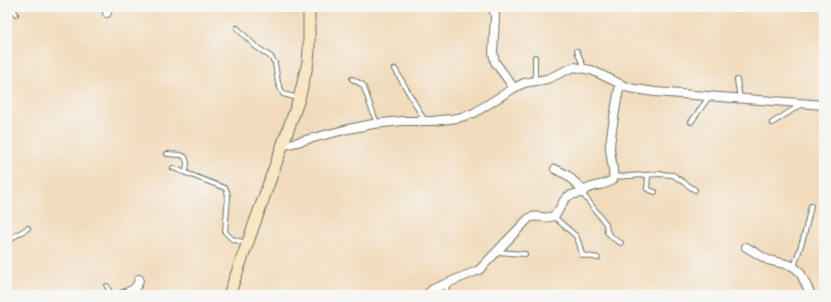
<svg xmlns="http://www.w3.org/2000/svg" width="831" height="302" font-family="'Shantell Sans',sans-serif">
	<style>
		.lines { fill: none; stroke-linecap: round; stroke-linejoin: round }
		.lane-casing { stroke: #697464; stroke-width: 6 }
		.street-casing { stroke: #697464; stroke-width: 10 }
		.secondary-casing { stroke: #697464; stroke-width: 13 }
		.lane { stroke: #fff; stroke-width: 4 }
		.street { stroke: #fff; stroke-width: 8 }
		.secondary { stroke: #f9e7c3; stroke-width: 11 }
	</style>
	<rect width="100%" height="100%" fill="#f6f6f2"/>
	<filter id="ink" filterUnits="userSpaceOnUse"><feTurbulence type="fractalNoise" baseFrequency=".025" numOctaves="2"/><feDisplacementMap in="SourceGraphic" scale="8" xChannelSelector="R" yChannelSelector="G"/><feConvolveMatrix kernelMatrix="1 2 1 2 8 2 1 2 1" color-interpolation-filters="sRGB"/></filter>
	<filter id="wash" filterUnits="userSpaceOnUse"><feTurbulence type="fractalNoise" baseFrequency=".012" numOctaves="4" result="noise"/><feDisplacementMap in="SourceGraphic" scale="16" xChannelSelector="R" yChannelSelector="G"/><feGaussianBlur stdDeviation="0.9" result="paint"/><feColorMatrix in="noise" values="0 0 0 0 0 0 0 0 0 0 0 0 0 0 0 0 0 1.4 0 .05"/><feComposite in="paint" operator="in"/></filter>
	<g filter="url(#wash)">
		<rect width="100%" height="100%" fill="#f2dbbc"/>
	</g>
	<g filter="url(#ink)">
		<g class="lines">
			<g class="lane-casing">
				<g id="lane">
					<path d="M 12,7 L 16,14"/>
					<path d="M 237,28 L 255,46 L 271,57 L 275,63 L 278,83 L 283,94 L 298,98"/>
					<path d="M 577,51 L 584,68"/>
					<path d="M 395,69 L 425,121"/>
					<path d="M 352,79 L 363,85 L 377,124"/>
					<path d="M 737,80 L 740,99"/>
					<path d="M 535,82 L 535,57"/>
					<path d="M 691,122 L 709,97"/>
					<path d="M 772,123 L 802,104"/>
					<path d="M 167,154 L 181,155 L 185,157 L 187,162 L 186,173"/>
					<path d="M 173,168 L 225,188 L 227,191 L 228,197 L 225,232 L 232,239 L 246,243"/>
					<path d="M 648,175 L 647,189 L 655,192"/>
					<path d="M 614,177 L 659,174 L 673,175 L 695,190"/>
					<path d="M 582,193 L 606,224 L 607,232 L 614,239 L 621,243"/>
					<path d="M 553,216 L 576,236 L 579,243 L 582,255 L 598,258"/>
					<path d="M 7,241 L 28,228"/>
					<path d="M 497,252 L 525,254"/>
					<path d="M 794,267 L 804,236 L 811,206"/>
					<path d="M 446,284 L 447,295"/>
					<path d="M 107,286 L 111,295"/>
				</g>
			</g>
			<g class="street-casing">
				<g id="street">
					<path d="M 106,7 L 107,13"/>
					<path d="M 493,7 L 495,16 L 493,53 L 495,62 L 514,88"/>
					<path d="M 282,146 L 348,129 L 373,124 L 402,121 L 433,121 L 458,118 L 474,113 L 514,88 L 524,83 L 547,79 L 574,67 L 591,70 L 629,88 L 655,92 L 824,105"/>
					<path d="M 555,169 L 567,175 L 584,191"/>
					<path d="M 746,247 L 768,260 L 790,265 L 794,267 L 800,272 L 811,295"/>
					<path d="M 121,295 C 130,291 138,289 139,279"/>
					<path d="M 426,295 L 433,289 L 479,270 L 529,218 C 536,214 542,219 550,217 C 559,216 560,204 566,198 C 570,194 576,194 581,193 C 583,192 586,189 589,188 C 597,185 605,185 613,180 C 615,172 610,157 610,146 C 612,126 616,105 620,84"/>
				</g>
			</g>
			<g class="secondary-casing">
				<path id="secondary" d="M 229,295 L 299,99 L 308,62 L 309,50 L 309,7"/>
			</g>
			<use href="#lane" class="lane"/>
			<use href="#street" class="street"/>
			<use href="#secondary" class="secondary"/>
		</g>
	</g>
	<rect width="831" height="302" fill="none" stroke="#f6f6f2" stroke-width="24"/>
</svg>
